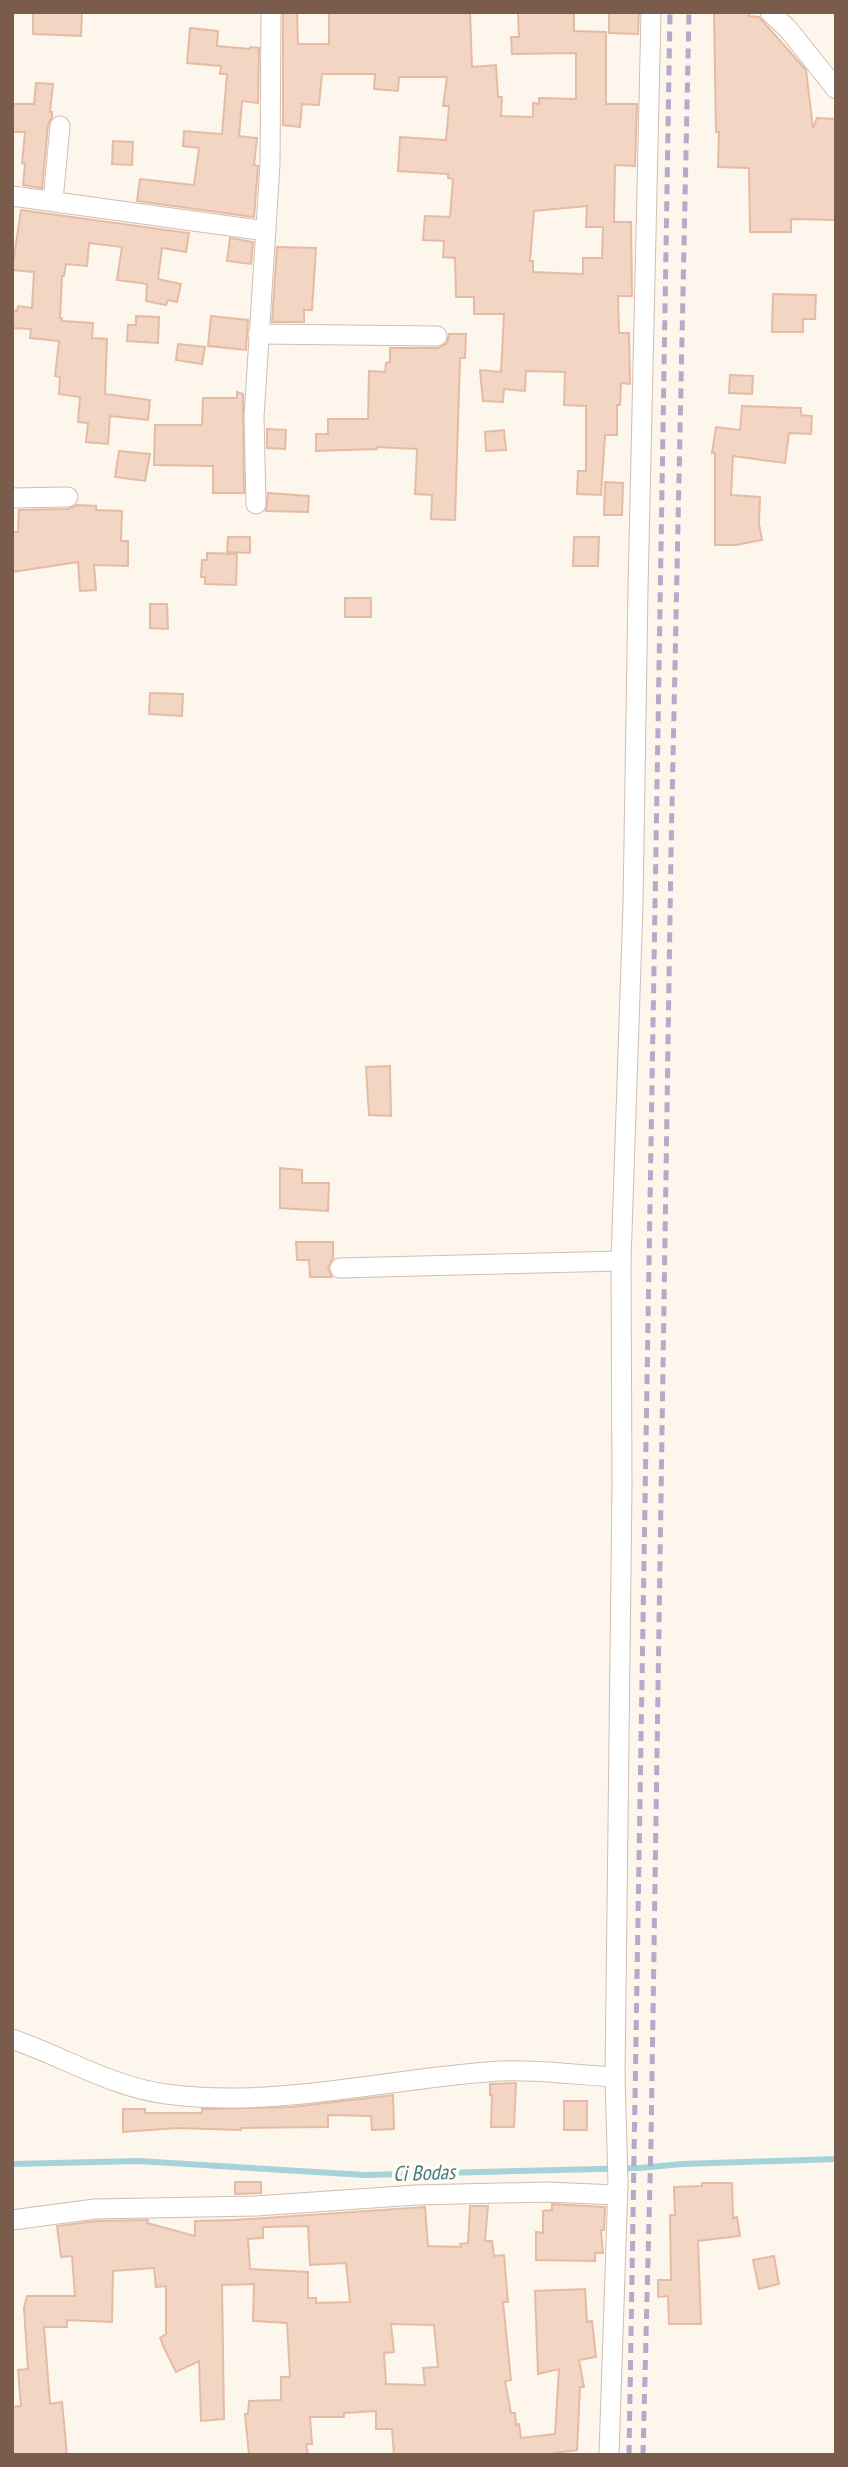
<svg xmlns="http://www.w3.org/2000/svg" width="848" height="2467" font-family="'PT Sans Narrow',sans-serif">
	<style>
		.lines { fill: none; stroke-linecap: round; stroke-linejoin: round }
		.stream { stroke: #a5d3da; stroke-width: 6 }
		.building { fill: #f3d5c3; stroke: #e6bba3; stroke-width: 2; fill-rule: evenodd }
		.minor-casing { stroke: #d1beb0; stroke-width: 21 }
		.minor { stroke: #fff; stroke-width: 19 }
		.rail { stroke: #b9a8c9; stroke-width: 5; stroke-dasharray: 10 7; stroke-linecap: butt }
		.labels { text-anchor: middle; stroke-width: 7; stroke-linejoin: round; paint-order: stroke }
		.water-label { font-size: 21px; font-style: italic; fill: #437c86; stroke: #fffaf3 }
	</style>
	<rect width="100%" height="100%" fill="#fdf6ec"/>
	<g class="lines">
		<path class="stream" d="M 12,2164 L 138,2161 L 365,2175 L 639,2168 L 682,2164 L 836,2159"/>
	</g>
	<g class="building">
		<path d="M 33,12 L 82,12 L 81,36 L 33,34 Z"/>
		<path d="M 283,12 L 297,12 L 298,44 L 329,44 L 329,12 L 470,12 L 472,67 L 496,65 L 498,97 L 502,97 L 501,116 L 533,117 L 533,103 L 539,104 L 539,98 L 576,99 L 576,53 L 512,54 L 511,37 L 519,37 L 518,12 L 574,12 L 574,31 L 606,32 L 606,104 L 637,104 L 635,166 L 615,165 L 614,222 L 631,222 L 632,296 L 618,296 L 619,333 L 629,333 L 630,384 L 621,383 L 620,405 L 617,405 L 617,435 L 605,435 L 601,495 L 577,494 L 578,471 L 586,471 L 586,406 L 564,405 L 565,372 L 526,371 L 525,391 L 504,389 L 503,402 L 483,401 L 480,370 L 501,372 L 504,314 L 474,314 L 474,297 L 456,297 L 455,258 L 443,257 L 444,241 L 423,240 L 425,216 L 450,217 L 453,179 L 448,178 L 448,174 L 398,171 L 400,137 L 446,140 L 449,106 L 443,106 L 447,77 L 399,77 L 398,91 L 374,89 L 375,74 L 322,74 L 319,105 L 302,104 L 300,127 L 283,125 ZM 587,206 L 586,227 L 603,227 L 602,258 L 583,258 L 583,274 L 533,272 L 533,261 L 530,261 L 534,211 Z"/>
		<path d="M 609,12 L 639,12 L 638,34 L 609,33 Z"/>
		<path d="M 714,12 L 749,13 L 749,16 L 759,17 L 806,70 L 813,128 L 817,118 L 836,119 L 836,220 L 791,219 L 791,232 L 750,232 L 749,168 L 718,167 L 719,132 L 716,132 Z"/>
		<path d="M 190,28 L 218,31 L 217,46 L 250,49 L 250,47 L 259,48 L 258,103 L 242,101 L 239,136 L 257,138 L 254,165 L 258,166 L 254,217 L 137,201 L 140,179 L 194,185 L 199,148 L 183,146 L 184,131 L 222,134 L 227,74 L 220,74 L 221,66 L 187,63 Z"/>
		<path d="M 36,83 L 53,84 L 50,112 L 52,112 L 52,117 L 48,125 L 42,188 L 23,185 L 25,164 L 22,163 L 25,132 L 12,132 L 12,104 L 34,104 Z"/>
		<path d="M 113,141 L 133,142 L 132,165 L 112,164 Z"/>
		<path d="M 21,210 L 189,233 L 186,252 L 162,248 L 158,279 L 181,284 L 177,302 L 168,300 L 166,305 L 146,301 L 147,284 L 117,280 L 122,247 L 89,243 L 87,266 L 66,264 L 64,276 L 62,276 L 60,318 L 62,318 L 62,321 L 93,323 L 92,338 L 107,339 L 105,394 L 150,400 L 148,420 L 110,416 L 108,444 L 86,442 L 88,423 L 78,422 L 80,397 L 59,394 L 60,377 L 55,376 L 59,341 L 30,338 L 31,329 L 12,328 L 12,310 L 17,311 L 18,306 L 32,308 L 34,272 L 12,270 Z"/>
		<path d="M 230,238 L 253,242 L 251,264 L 227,261 Z"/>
		<path d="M 277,247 L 316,248 L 312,310 L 304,310 L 304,322 L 272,322 Z"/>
		<path d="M 773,294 L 816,295 L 815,319 L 803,319 L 803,332 L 772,332 Z"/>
		<path d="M 136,316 L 159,317 L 158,343 L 127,341 L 128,325 L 136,325 Z"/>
		<path d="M 211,316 L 248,320 L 246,350 L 208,346 Z"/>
		<path d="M 449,334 L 466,334 L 465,358 L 460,358 L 455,520 L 431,519 L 432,495 L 415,494 L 417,449 L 377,447 L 377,449 L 316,451 L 316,434 L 328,434 L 328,419 L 368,419 L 369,371 L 385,372 L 386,363 L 390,362 L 390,348 L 438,348 L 447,343 Z"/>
		<path d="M 178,344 L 205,347 L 202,364 L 176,360 Z"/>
		<path d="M 730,375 L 753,376 L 752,394 L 729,393 Z"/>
		<path d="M 237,392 L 243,394 L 244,493 L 213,493 L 213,466 L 154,465 L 155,425 L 202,425 L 203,398 L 237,398 Z"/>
		<path d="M 742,406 L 801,408 L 801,415 L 812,416 L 811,434 L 789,433 L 785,463 L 733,456 L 731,495 L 760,497 L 759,524 L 762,540 L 736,545 L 715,545 L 715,453 L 712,453 L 716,427 L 740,430 Z"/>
		<path d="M 267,429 L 286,430 L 285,449 L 267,448 Z"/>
		<path d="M 504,430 L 506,450 L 486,451 L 485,432 Z"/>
		<path d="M 119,451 L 150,454 L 145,481 L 115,477 Z"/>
		<path d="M 605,482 L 623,483 L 622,515 L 604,515 Z"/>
		<path d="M 268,493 L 309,496 L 308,512 L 266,511 Z"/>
		<path d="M 77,505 L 96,506 L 96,510 L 122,511 L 121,541 L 128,541 L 128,566 L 94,565 L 96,590 L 80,591 L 78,562 L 12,572 L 12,532 L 18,532 L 19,510 L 68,509 Z"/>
		<path d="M 228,537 L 250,537 L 250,553 L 227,552 Z"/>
		<path d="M 574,537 L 599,537 L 598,566 L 573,566 Z"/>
		<path d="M 207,553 L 237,554 L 236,585 L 205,584 L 205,577 L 201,577 L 202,560 L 207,560 Z"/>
		<rect x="345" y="598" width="26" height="19"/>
		<path d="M 150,604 L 167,604 L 168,629 L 150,628 Z"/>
		<path d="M 150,693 L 183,694 L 182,716 L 149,714 Z"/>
		<path d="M 390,1066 L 391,1116 L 369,1115 L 366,1067 Z"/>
		<path d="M 280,1168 L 302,1170 L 302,1183 L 329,1183 L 328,1211 L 280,1208 Z"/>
		<path d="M 296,1242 L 333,1242 L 333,1258 L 328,1268 L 332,1277 L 310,1277 L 309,1260 L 297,1260 Z"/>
		<path d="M 516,2083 L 514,2127 L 491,2127 L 492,2095 L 490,2095 L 490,2084 Z"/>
		<path d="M 393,2095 L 394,2129 L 372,2130 L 371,2116 L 328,2115 L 328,2127 L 241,2128 L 241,2130 L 177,2128 L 123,2132 L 123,2109 L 145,2109 L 145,2113 L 202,2113 L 202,2109 L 292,2107 Z"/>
		<rect x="564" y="2101" width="23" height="29"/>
		<path d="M 235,2182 L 261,2182 L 261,2193 L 235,2194 Z"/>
		<path d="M 702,2183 L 732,2183 L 733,2218 L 737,2217 L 740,2236 L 698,2241 L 701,2324 L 669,2324 L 668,2296 L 658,2297 L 658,2280 L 671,2280 L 670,2215 L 675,2215 L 674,2187 L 702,2186 Z"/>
		<path d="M 552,2204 L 605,2207 L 604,2230 L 601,2230 L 603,2253 L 595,2253 L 595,2261 L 536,2260 L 536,2232 L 543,2233 L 543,2211 L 552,2210 Z"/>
		<path d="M 470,2206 L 488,2206 L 485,2241 L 492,2241 L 494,2256 L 504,2255 L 508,2302 L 503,2302 L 511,2380 L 505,2381 L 511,2413 L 515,2413 L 516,2425 L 519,2424 L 521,2438 L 555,2434 L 559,2369 L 538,2374 L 535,2291 L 585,2289 L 587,2322 L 592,2321 L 596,2357 L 579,2360 L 584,2387 L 580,2387 L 577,2450 L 541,2455 L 394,2455 L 392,2429 L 376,2429 L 376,2411 L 344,2413 L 344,2417 L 310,2417 L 312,2444 L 306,2444 L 308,2455 L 249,2455 L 245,2414 L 248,2414 L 249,2401 L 281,2400 L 281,2377 L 290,2377 L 287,2323 L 253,2321 L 254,2284 L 222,2285 L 224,2419 L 201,2421 L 199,2361 L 176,2372 L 165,2350 L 160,2338 L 166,2334 L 166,2286 L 156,2287 L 154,2268 L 113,2271 L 112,2322 L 67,2320 L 67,2327 L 44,2327 L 50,2404 L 62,2402 L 67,2455 L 12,2455 L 12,2407 L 21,2406 L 18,2370 L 28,2369 L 24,2308 L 27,2296 L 75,2296 L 72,2256 L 61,2257 L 57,2226 L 96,2221 L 148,2220 L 147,2223 L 195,2236 L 195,2221 L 235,2220 L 425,2207 L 428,2246 L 461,2247 L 460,2244 L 468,2243 ZM 308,2226 L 310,2265 L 346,2263 L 350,2302 L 316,2303 L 316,2298 L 308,2298 L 308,2272 L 250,2269 L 248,2239 L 263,2238 L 263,2227 ZM 391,2324 L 434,2325 L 438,2367 L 423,2368 L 425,2385 L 386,2384 L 384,2353 L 394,2352 Z"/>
		<path d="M 774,2256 L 779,2284 L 759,2289 L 753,2260 Z"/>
	</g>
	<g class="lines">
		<g class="minor-casing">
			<g id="minor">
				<path d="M 770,12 L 788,29 L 836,89"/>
				<path d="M 12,196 L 266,231"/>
				<path d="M 53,201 L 60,126"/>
				<path d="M 258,334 L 437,336"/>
				<path d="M 12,498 L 68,497"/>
				<path d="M 256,504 L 254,417 L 270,164 L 271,12"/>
				<path d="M 340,1268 L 621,1261"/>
				<path d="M 12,2039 C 64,2057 112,2087 166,2094 C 276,2109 390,2078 499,2071 C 537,2069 577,2075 615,2077"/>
				<path d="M 12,2220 L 95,2209 L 256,2206 L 416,2195 L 547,2192 L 617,2195"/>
				<path d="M 609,2455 L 618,2183 L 615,2077 L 622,1486 L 621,1261 L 633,905 L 638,589 L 651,12"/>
			</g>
		</g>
		<use href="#minor" class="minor"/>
		<g class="rail">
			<path d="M 629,2455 L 670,12"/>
			<path d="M 643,2455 L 651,2142 L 671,852 L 689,12"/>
		</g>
	</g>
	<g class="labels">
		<g class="water-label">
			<text transform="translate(424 2173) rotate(-2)" y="7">Ci Bodas</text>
		</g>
	</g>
	<rect width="848" height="2467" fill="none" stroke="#7a5c4d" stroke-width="28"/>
</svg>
